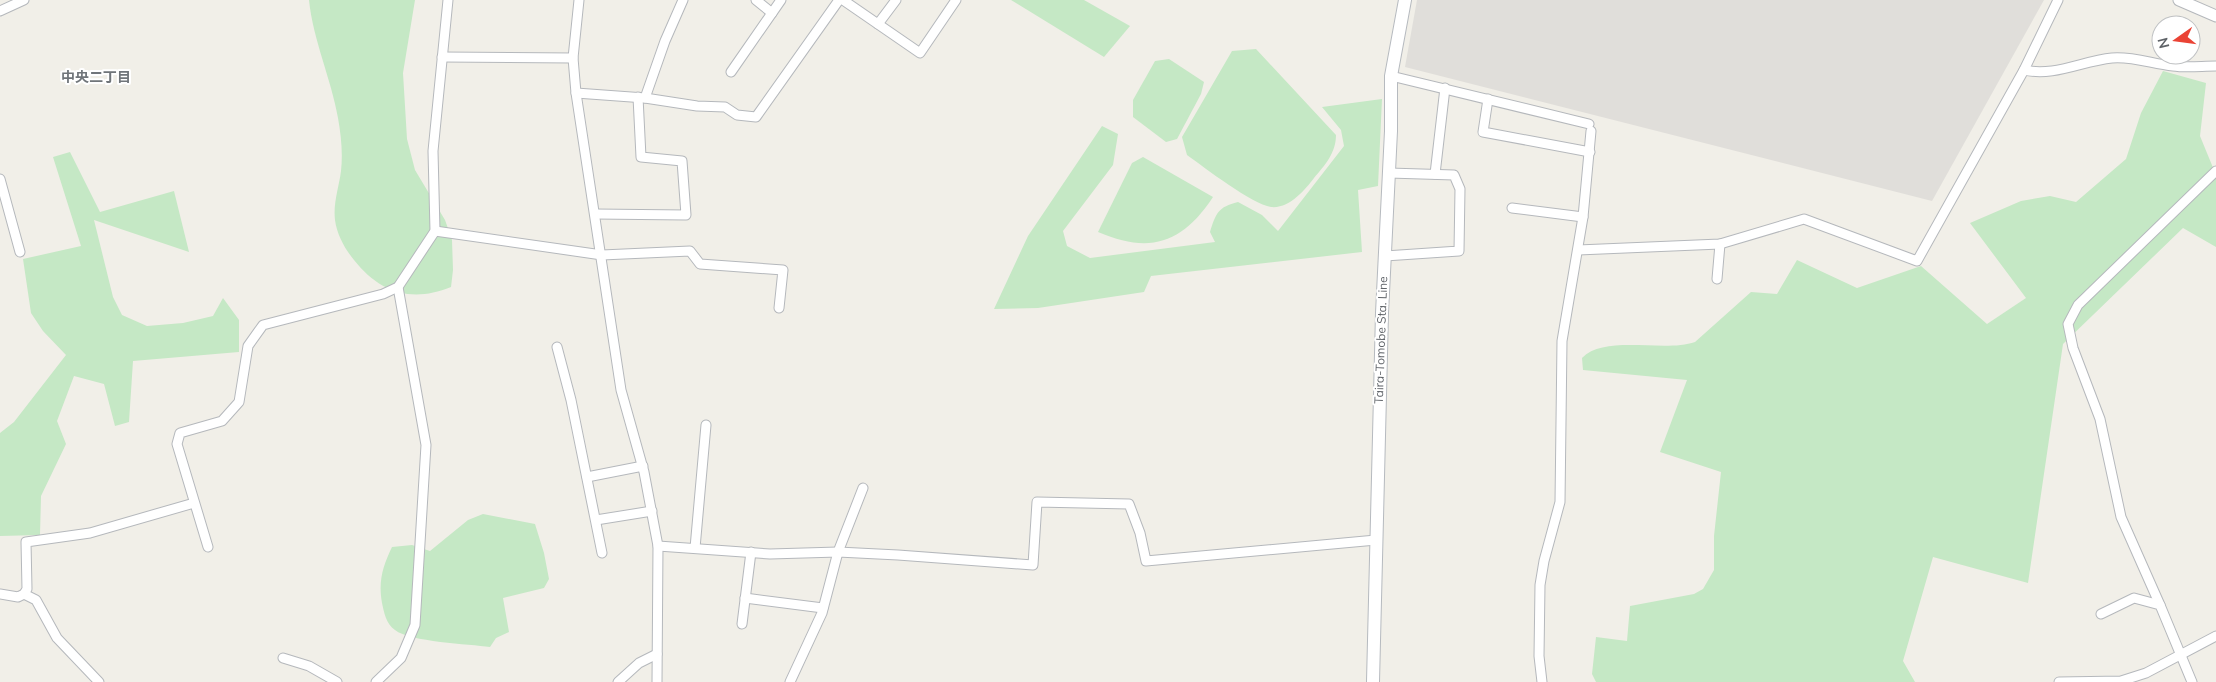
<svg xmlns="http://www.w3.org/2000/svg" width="2216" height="682" font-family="Mulish,'Noto Sans JP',sans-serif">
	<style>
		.industrial { fill: #e0deda }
		.green { fill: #c5e8c5 }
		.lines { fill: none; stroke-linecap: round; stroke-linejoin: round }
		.minor-casing { stroke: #b5b8bc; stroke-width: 11 }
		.tertiary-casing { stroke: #b5b8bc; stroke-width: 13 }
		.secondary-casing { stroke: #b6babf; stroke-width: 14 }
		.minor { stroke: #fff; stroke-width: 9 }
		.tertiary { stroke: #fff; stroke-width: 11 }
		.secondary { stroke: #fff; stroke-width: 12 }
		.labels { text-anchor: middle; stroke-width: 4; stroke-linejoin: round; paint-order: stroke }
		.street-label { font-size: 12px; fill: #5f6368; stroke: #fff }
		.neighbourhood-label { font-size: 14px; font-weight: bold; fill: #70757a; stroke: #fff }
	</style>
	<rect width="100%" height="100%" fill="#f1efe8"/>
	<path class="industrial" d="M 1417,0 L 2044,0 L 1932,201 L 1405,67 Z"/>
	<g class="green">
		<path d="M 309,0 L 415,0 L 403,73 L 407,139 L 415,170 L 445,220 L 452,240 L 453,270 L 451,287 C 412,303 380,293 354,260 C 345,249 337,235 335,220 C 333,203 339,187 341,171 C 343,153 341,135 338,118 C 331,78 313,40 309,0 Z"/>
		<path d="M 1011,0 L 1084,0 L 1130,26 L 1104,57 Z"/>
		<path d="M 1256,49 L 1336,135 C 1336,153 1325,165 1314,178 C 1305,190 1289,209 1271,207 C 1252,204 1205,168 1187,155 L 1182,137 L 1232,51 Z"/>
		<path d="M 1169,59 L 1204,82 L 1201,94 L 1177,139 L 1166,142 L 1133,117 L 1133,100 L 1155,61 Z"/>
		<path d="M 2163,71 L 2206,83 L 2200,136 L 2216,175 L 2216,247 L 2183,228 L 2063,344 L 2028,583 L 1933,557 L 1903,661 L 1915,682 L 1596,682 L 1592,674 L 1596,637 L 1627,641 L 1630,606 L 1694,594 L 1703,589 L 1714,570 L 1714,536 L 1721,472 L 1660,452 L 1687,380 L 1583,370 L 1582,358 C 1605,334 1664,353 1695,342 L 1751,292 L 1777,294 L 1797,260 L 1857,288 L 1921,266 L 1987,324 L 2026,298 L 1970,223 L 2021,201 L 2050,196 L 2076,202 L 2126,159 L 2141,113 Z"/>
		<path d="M 1382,99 L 1378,186 L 1358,190 L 1362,252 L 1151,276 L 1144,292 L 1038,308 L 994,309 L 1028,236 L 1102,126 L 1118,134 L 1113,165 L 1063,231 L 1067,246 L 1090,258 L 1215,242 L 1210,232 C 1216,213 1218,207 1238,202 L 1262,215 L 1278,231 L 1344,146 L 1341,130 L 1322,107 Z"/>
		<path d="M 70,152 L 100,212 L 174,191 L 189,252 L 94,220 L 113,297 L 122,315 L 147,326 L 183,323 L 213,316 L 223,298 L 239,320 L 239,352 L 133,361 L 129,422 L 115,426 L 104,384 L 74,376 L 57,421 L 66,444 L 41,496 L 40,535 L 0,536 L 0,433 L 14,422 L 66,355 L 43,331 L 31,313 L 23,259 L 81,246 L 53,157 Z"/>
		<path d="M 1143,157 L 1213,197 C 1182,244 1149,254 1098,232 L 1132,163 Z"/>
		<path d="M 483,514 L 535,524 L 544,553 L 549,579 L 544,588 L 503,598 L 509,632 L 496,638 L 490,647 C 469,644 410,642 395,630 C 386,624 384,612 382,603 C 378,581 383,566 392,547 L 412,545 L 430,551 L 468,520 Z"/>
	</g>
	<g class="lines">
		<g class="minor-casing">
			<g id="minor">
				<path d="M 579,0 L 573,58 L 576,93 L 621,390 L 644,472 L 658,546 L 657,682"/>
				<path d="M 756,0 L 772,13"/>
				<path d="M 843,0 L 920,53 L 956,0"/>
				<path d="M 0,11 L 24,0"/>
				<path d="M 878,24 L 896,0"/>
				<path d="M 442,57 L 573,58"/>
				<path d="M 2024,70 C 2054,77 2082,61 2112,58 C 2132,56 2153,64 2173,66 C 2187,68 2202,66 2216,66"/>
				<path d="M 731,72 L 781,0"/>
				<path d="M 1391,76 L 1589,124"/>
				<path d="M 576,93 L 645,98 L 665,41 L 683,0"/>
				<path d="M 645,98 L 697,106 L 725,107 L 737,115 L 756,117 L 839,0"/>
				<path d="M 1488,99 L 1483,132 L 1590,152"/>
				<path d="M 1435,174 L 1445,88"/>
				<path d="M 0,179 L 20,252"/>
				<path d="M 1512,208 L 1583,217"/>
				<path d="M 595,214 L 686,215 L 682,161 L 641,157 L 638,97"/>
				<path d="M 435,231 L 602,255 L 690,251 L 700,264 L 783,270 L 779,308"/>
				<path d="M 1578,250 L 1720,244 L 1804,219 L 1917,261 L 2024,70 L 2058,0"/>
				<path d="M 1385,256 L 1459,251 L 1460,189 L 1454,175 L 1389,173"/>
				<path d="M 1717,279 L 1720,244"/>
				<path d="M 557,347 L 571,400 L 602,553"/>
				<path d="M 587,477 L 643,466"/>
				<path d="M 596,520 L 652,511"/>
				<path d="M 658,546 L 770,554 L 838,552 L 898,555 L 1033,565 L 1037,502 L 1129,504 L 1140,533 L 1146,561 L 1376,540"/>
				<path d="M 208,547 L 177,444 L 180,433 L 222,421 L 239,402 L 248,346 L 263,325 L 383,294 L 398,287 L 435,231 L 433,151 L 448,0"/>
				<path d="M 695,548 L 706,425"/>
				<path d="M 0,594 L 18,597 L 24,594 L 27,589 L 26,542 L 90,533 L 194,503"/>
				<path d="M 24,594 L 36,600 L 57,638 L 99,682"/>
				<path d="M 745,598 L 823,608"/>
				<path d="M 2160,605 L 2121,517 L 2100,419 L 2073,348 L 2068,324 L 2078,305 L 2216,171"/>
				<path d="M 2101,614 L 2134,598 L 2160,605 L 2192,682"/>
				<path d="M 742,624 L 751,552"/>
				<path d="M 283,658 L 309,666 L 337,682"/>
				<path d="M 376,682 L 401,658 L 415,625 L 426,445 L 398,287"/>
				<path d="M 618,682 L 639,663 L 657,654"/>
				<path d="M 790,682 L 822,613 L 838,552 L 863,488"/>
				<path d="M 1542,682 L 1539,656 L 1540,585 L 1544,561 L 1560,502 L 1562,341 L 1583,217 L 1591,131"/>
				<path d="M 2059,682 L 2121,681 L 2146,673 L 2216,636"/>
			</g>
		</g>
		<g class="tertiary-casing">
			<path id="tertiary" d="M 2179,0 L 2216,16"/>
		</g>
		<g class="secondary-casing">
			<path id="secondary" d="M 1373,682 L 1382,313 L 1391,131 L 1391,76 L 1405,0"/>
		</g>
		<use href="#minor" class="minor"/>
		<use href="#tertiary" class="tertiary"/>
		<use href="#secondary" class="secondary"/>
	</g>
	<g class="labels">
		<g class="street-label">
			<text transform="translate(1381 340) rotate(-88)" y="4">Taira-Tomobe Sta. Line</text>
		</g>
		<g class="neighbourhood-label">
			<text x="96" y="82">中央二丁目</text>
		</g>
	</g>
	<g transform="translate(2176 40) rotate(256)"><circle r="24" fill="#ffffff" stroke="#bfc1c3"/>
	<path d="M0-4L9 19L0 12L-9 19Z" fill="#ea4335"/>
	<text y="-8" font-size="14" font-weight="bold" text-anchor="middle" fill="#5f6368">N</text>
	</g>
</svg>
